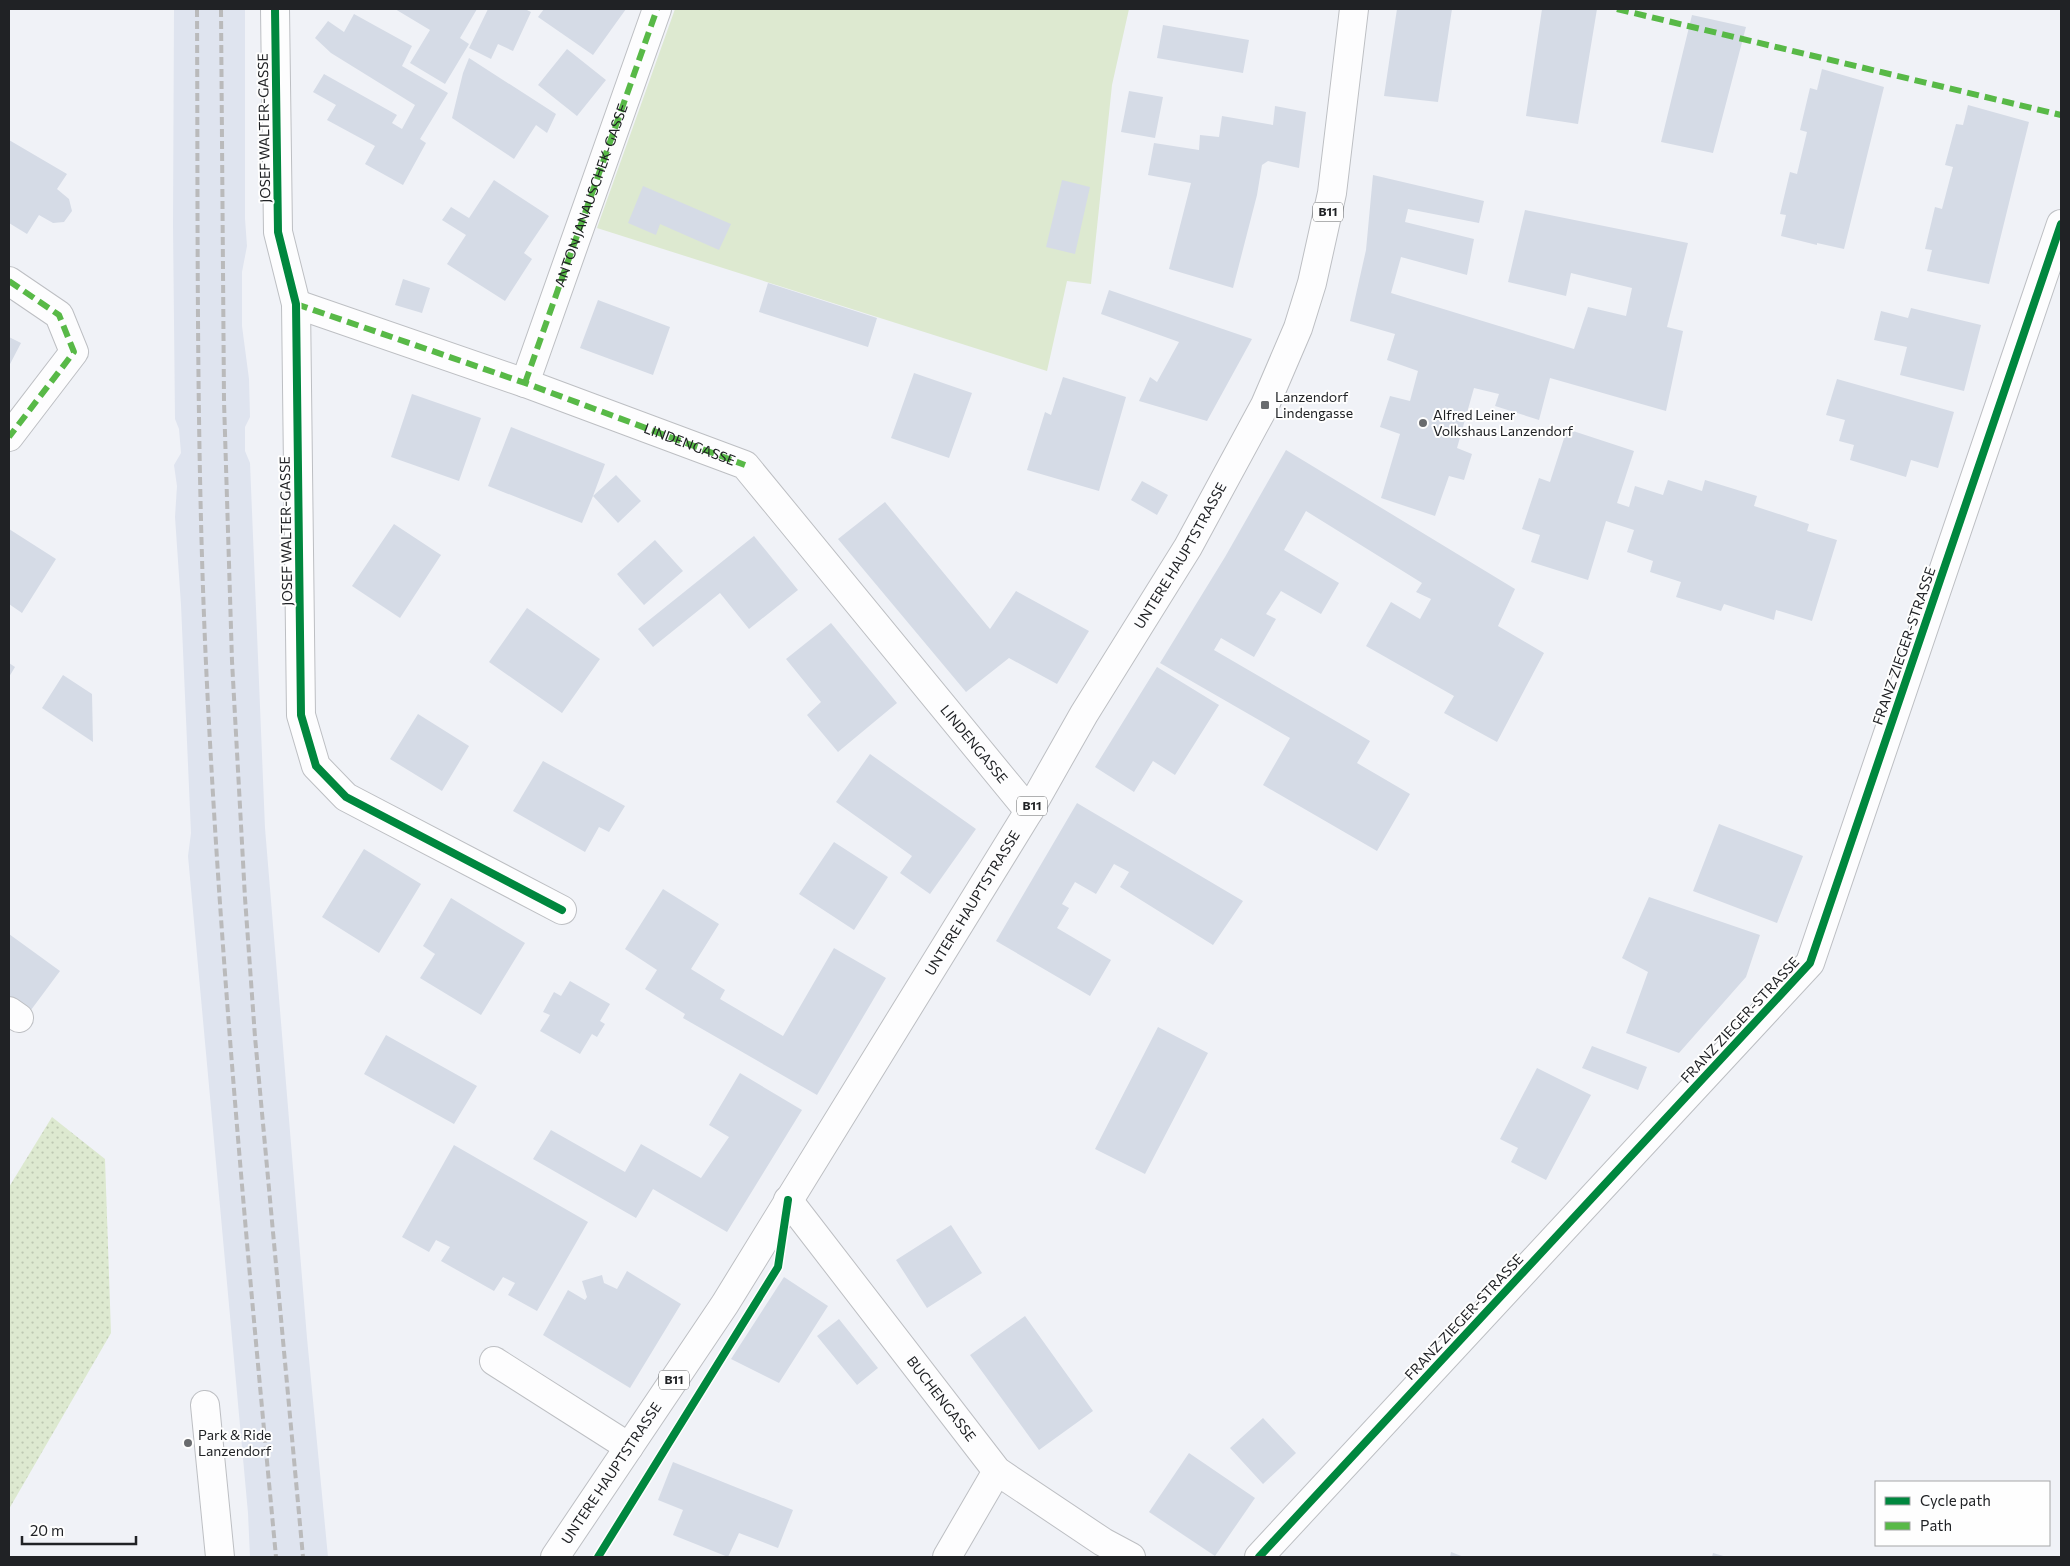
<svg xmlns="http://www.w3.org/2000/svg" width="2070" height="1566" font-family="Commissioner,sans-serif">
  <style>
    .built { fill: #dfe4ef }
    .park { fill: url(#park-dots) }
    .pitch { fill: #dde9d0 }
    .building { fill: #d5dbe6 }
    .lines { fill: none; stroke-linecap: round; stroke-linejoin: round }
    .minor-casing { stroke: #bdbfc3; stroke-width: 30 }
    .major-casing { stroke: #bdbfc3; stroke-width: 30 }
    .minor { stroke: #fdfdfe; stroke-width: 28 }
    .major { stroke: #fdfdfe; stroke-width: 28 }
    .rail { stroke: #bababb; stroke-width: 4; stroke-dasharray: 8 4; stroke-linecap: butt }
    .quiet { stroke: #58b947; stroke-width: 6; stroke-dasharray: 12 6; stroke-linecap: butt }
    .cycleway-casing { stroke: #fefefe; stroke-width: 11 }
    .cycleway { stroke: #00873e; stroke-width: 8 }
    .poi-dot { fill: #696b6e; stroke: #fefefe; stroke-width: 2 }
    .labels { text-anchor: middle; stroke-width: 4; stroke-linejoin: round; paint-order: stroke }
    .shield { fill: #fefefe; stroke: #636466; stroke-width: 1 }
    .shield-label { font-size: 12px; font-weight: bold; fill: #202225 }
    .street-label { font-size: 14px; fill: #202225; stroke: #fefefe }
    .poi-label { font-size: 14px; fill: #202225; stroke: #fefefe; text-anchor: start }
  </style>
  <defs>
    <pattern id="park-dots" width="8" height="8" patternUnits="userSpaceOnUse" patternTransform="scale(1.25)"><rect width="8" height="8" fill="#dde9d0"/><path d="M2 2h.1M6 6h.1" fill="none" stroke="#bdc8b2" stroke-width="1.8" stroke-linecap="round"/></pattern>
  </defs>
  <rect width="100%" height="100%" fill="#f0f2f7"/>
  <!-- built -->
  <path class="built" d="M174,9H245V219L247,246L242,272V326L249,379L250,417L245,427V451L250,463L265,828L307,1338L328,1557H250L248,1513L188,856L191,833L181,605L175,517L177,486L174,465L181,453L179,429L175,419L173,225Z"/>
  <!-- park -->
  <path class="park" d="M52,1117L105,1159L111,1333L9,1509V1187Z"/>
  <!-- pitch -->
  <path class="pitch" d="M675,9H1129L1112,85L1091,284L1067,281L1047,371L597,228Z"/>
  <!-- building -->
  <path class="building" d="M395,9H477L460,38L469,44L445,84L410,63L430,30Z
    M488,9H525L531,12L513,51L498,44L491,59L469,48Z
    M544,9H626L593,55L538,17Z
    M1397,9H1452L1438,102L1384,96Z
    M1542,9H1597L1578,124L1526,116Z
    M354,14L412,46L402,66L448,93L420,139L426,143L403,185L365,164L375,146L327,120L336,105L313,92L324,74L397,115L392,123L402,129L415,105L331,53L315,38L328,21L344,32Z
    M1692,15L1746,27L1713,153L1661,142Z
    M1163,25L1249,40L1243,73L1157,58Z
    M567,49L606,80L577,116L538,85Z
    M469,58L556,114L547,133L536,125L514,159L452,118L463,73Z
    M1822,69L1884,87L1844,249L1817,243V245L1781,236L1786,215L1780,214L1790,172L1797,174L1807,132L1800,130L1810,88L1817,90Z
    M1129,91L1163,97L1155,138L1121,132Z
    M1968,105L2029,122L1989,284L1927,271L1932,250L1925,249L1935,207L1942,209L1953,167L1945,165L1956,124L1963,125Z
    M1275,106L1306,112L1299,168L1268,161L1262,165L1257,195L1233,288L1169,269L1191,183L1148,175L1154,143L1199,150L1200,135L1219,137L1222,116L1273,125Z
    M9,140L67,174L57,189L69,199L72,211L64,222L53,223L39,215L27,234L9,223Z
    M1373,175L1484,201L1479,223L1408,209L1405,222L1474,239L1467,275L1401,257L1391,293L1574,349L1588,307L1626,316L1632,288L1571,273L1566,296L1508,282L1525,210L1688,243L1667,327L1683,331L1666,411L1550,378L1539,420L1495,406L1499,394L1474,388L1457,448L1472,454L1464,480L1449,476L1435,516L1381,498L1400,434L1380,427L1390,396L1410,401L1418,371L1387,360L1395,334L1350,321L1366,250Z
    M494,180L549,216L524,253L532,259L505,301L447,264L466,235L442,220L451,207L469,218Z
    M1062,180L1090,187L1075,254L1046,247Z
    M643,186L731,224L719,250L660,224L656,235L628,223Z
    M403,279L430,288L422,313L395,305Z
    M768,283L877,318L868,347L759,312Z
    M1109,290L1252,339L1207,421L1139,401L1150,377L1157,382L1179,342L1101,314Z
    M598,300L670,327L653,375L580,348Z
    M1911,308L1981,325L1964,391L1900,375L1907,347L1874,340L1881,311L1908,318Z
    M9,337L21,343L9,366Z
    M914,373L972,393L949,458L891,438Z
    M1063,377L1126,397L1099,491L1027,470L1045,412L1051,415Z
    M1837,379L1954,412L1938,468L1911,460L1906,477L1850,460L1854,445L1839,441L1845,420L1826,415Z
    M412,394L481,418L459,481L391,457Z
    M511,427L605,464L593,496L616,475L641,501L618,523L593,496L582,523L488,486Z
    M1567,429L1634,451L1617,503L1629,507L1635,486L1663,495L1668,480L1702,491L1705,480L1757,496L1754,506L1809,524L1807,531L1837,540L1812,621L1776,610L1774,620L1724,604L1721,611L1676,597L1681,582L1650,572L1653,561L1627,552L1634,530L1606,521L1588,580L1531,562L1540,535L1522,529L1539,478L1550,482Z
    M1286,450L1515,589L1498,626L1544,653L1497,742L1444,713L1454,696L1366,646L1391,602L1420,619L1431,599L1416,592L1422,583L1306,511L1284,550L1339,583L1321,614L1281,591L1266,614L1276,619L1254,657L1221,638L1214,650L1370,741L1357,763L1410,794L1377,851L1263,785L1290,738L1160,663L1225,557Z
    M1142,481L1168,495L1157,515L1131,500Z
    M885,502L990,629L1016,591L1089,631L1057,684L1009,658L966,692L838,539Z
    M394,524L441,555L400,618L352,586Z
    M9,529L56,559L22,613L9,604Z
    M754,536L798,590L749,629L720,593L653,647L638,629Z
    M655,540L683,571L644,605L617,574Z
    M527,608L600,659L562,713L489,662Z
    M831,623L897,703L838,752L807,715L821,702L786,659Z
    M9,663L15,667L9,677Z
    M1157,667L1219,705L1175,775L1153,761L1134,792L1095,767Z
    M63,675L92,694L93,742L42,708Z
    M418,714L469,746L442,791L390,759Z
    M870,754L976,829L930,894L900,873L912,856L836,802Z
    M543,761L625,806L609,832L599,827L585,852L513,811Z
    M1077,803L1243,901L1213,945L1120,887L1129,872L1114,864L1096,894L1075,882L1062,904L1069,908L1057,928L1111,960L1090,996L996,941Z
    M1719,824L1803,856L1777,923L1693,891Z
    M834,842L888,877L854,930L799,894Z
    M364,849L421,884L379,953L322,917Z
    M663,889L719,924L691,969L725,990L720,999L783,1036L834,948L886,978L817,1095L683,1018L685,1014L645,989L657,970L625,949Z
    M1649,897L1760,935L1746,977L1679,1053L1626,1033L1648,972L1622,958Z
    M451,898L525,943L481,1015L420,978L435,954L423,946Z
    M9,934L60,971L28,1014L9,1000Z
    M570,981L610,1004L600,1021L605,1024L597,1037L592,1034L580,1054L540,1031L550,1015L543,1012L554,992L561,996Z
    M1158,1027L1208,1053L1145,1174L1095,1149Z
    M386,1035L477,1086L454,1124L364,1074Z
    M1592,1046L1647,1067L1638,1090L1582,1068Z
    M1537,1068L1591,1095L1546,1180L1511,1162L1518,1148L1500,1139Z
    M740,1073L802,1110L727,1232L653,1189L636,1218L533,1159L551,1130L625,1172L641,1144L701,1178L729,1137L709,1125Z
    M454,1145L588,1222L537,1311L508,1295L515,1283L503,1277L494,1291L441,1261L450,1247L436,1240L429,1252L402,1237Z
    M951,1225L982,1273L927,1308L896,1260Z
    M627,1271L681,1304L630,1388L543,1335L568,1290L585,1300L587,1297L582,1281L602,1275L604,1283L617,1289Z
    M784,1277L828,1306L779,1383L731,1359Z
    M1025,1316L1093,1411L1039,1450L970,1355Z
    M839,1319L878,1368L857,1385L817,1336Z
    M1263,1418L1296,1453L1263,1484L1230,1448Z
    M1189,1453L1255,1498L1215,1556L1149,1512Z
    M673,1462L793,1510L778,1548L739,1533L728,1557L673,1535L683,1510L658,1500Z
    M1451,1552L1464,1557H1450Z
    M1713,1553L1727,1557H1712Z"/>
  <g class="lines">
    <!-- minor casing -->
    <g class="minor-casing">
      <g id="minor">
        <path d="M275,9L278,232L296,304L301,715L316,766L346,797L562,910"/>
        <path d="M9,281L59,315L74,352L9,437"/>
        <path id="s1" d="M296,304L525,383L745,465L1029,811"/>
        <path id="s2" d="M525,383L657,9"/>
        <path d="M9,1011L19,1018"/>
        <path id="s3" d="M788,1200L997,1471L1103,1542L1131,1557"/>
        <path d="M494,1361L629,1447"/>
        <path d="M205,1405L220,1557"/>
        <path d="M947,1557L997,1471"/>
        <path d="M1259,1557L1810,963L2061,224"/>
      </g>
    </g>
    <!-- major casing -->
    <g class="major-casing">
      <g id="major">
        <path id="s4" d="M555,1557L725,1304L1029,811L1084,714L1188,547L1265,405L1298,328L1312,283L1332,193L1354,9"/>
      </g>
    </g>
    <!-- minor -->
    <use href="#minor" class="minor"/>
    <!-- major -->
    <use href="#major" class="major"/>
    <!-- rail -->
    <path class="rail" d="M197,9C198,227 196,446 206,664C220,962 248,1260 276,1557
      M221,9L224,401L232,661L245,898L255,1037L303,1557"/>
    <!-- quiet -->
    <g class="quiet">
      <path d="M1617,9L2061,115"/>
      <path d="M9,281L59,315L74,352L9,437"/>
      <path id="s5" d="M296,304L525,383L745,465"/>
      <path d="M525,383L657,9"/>
    </g>
    <!-- cycleway casing -->
    <g class="cycleway-casing">
      <path id="cycleway" d="M275,9L278,232L296,304L301,715L316,766L346,797L562,910
        M598,1557L778,1267L788,1200
        M1259,1557L1810,963L2061,224"/>
    </g>
    <!-- cycleway -->
    <use href="#cycleway" class="cycleway"/>
  </g>
  <!-- markers -->
  <g class="poi-dot">
    <rect x="1260" y="400" width="10" height="10" rx="2.5"/>
    <circle cx="1423" cy="423" r="5"/>
    <circle cx="188" cy="1443" r="5"/>
  </g>
  <g class="labels">
    <!-- shield labels -->
    <g class="shield">
      <rect x="1313" y="202.5" width="30" height="19" rx="4"/>
      <rect x="1017" y="796.5" width="30" height="19" rx="4"/>
      <rect x="659" y="1370.5" width="30" height="19" rx="4"/>
    </g>
    <g class="shield-label">
      <text x="1328" y="216">B11</text>
      <text x="1032" y="810">B11</text>
      <text x="674" y="1384">B11</text>
    </g>
    <!-- street labels -->
    <g class="street-label">
      <text transform="translate(264 128) rotate(-91)" y="5">JOSEF WALTER-GASSE</text>
      <text dy="5" stroke="none"><textPath href="#s2" startOffset="199">ANTON JANAUSCHEK-GASSE</textPath></text>
      <text dy="5" stroke="none"><textPath href="#s5" startOffset="418">LINDENGASSE</textPath></text>
      <text transform="translate(286 531) rotate(-91)" y="5">JOSEF WALTER-GASSE</text>
      <text dy="5" stroke="none"><textPath href="#s4" startOffset="1181">UNTERE HAUPTSTRASSE</textPath></text>
      <text transform="translate(1904 646) rotate(-71)" y="5">FRANZ ZIEGER-STRASSE</text>
      <text dy="5" stroke="none"><textPath href="#s1" startOffset="838">LINDENGASSE</textPath></text>
      <text dy="5" stroke="none"><textPath href="#s4" startOffset="776">UNTERE HAUPTSTRASSE</textPath></text>
      <text transform="translate(1740 1020) rotate(-47)" y="5">FRANZ ZIEGER-STRASSE</text>
      <text transform="translate(1464 1317) rotate(-47)" y="5">FRANZ ZIEGER-STRASSE</text>
      <text dy="5" stroke="none"><textPath href="#s3" startOffset="251">BUCHENGASSE</textPath></text>
      <text dy="5" stroke="none"><textPath href="#s4" startOffset="101">UNTERE HAUPTSTRASSE</textPath></text>
    </g>
    <!-- poi labels -->
    <g class="poi-label">
      <text x="1275" y="402">Lanzendorf<tspan x="1275" dy="16">Lindengasse</tspan></text>
      <text x="1433" y="420">Alfred Leiner<tspan x="1433" dy="16">Volkshaus Lanzendorf</tspan></text>
      <text x="198" y="1440">Park &amp; Ride<tspan x="198" dy="16">Lanzendorf</tspan></text>
    </g>
  </g>
  <!-- border -->
  <rect width="2070" height="1566" fill="none" stroke="#202225" stroke-width="20"/>
  <!-- legend -->
  <rect x="1875" y="1481" width="175" height="65" fill="#fefefe" stroke="#a5a6a7"/>
  <rect x="1885" y="1497" width="25" height="8" fill="#00873e" stroke="#a5a6a7"/>
  <text x="1920" y="1506" font-size="15" fill="#202225">Cycle path</text>
  <rect x="1885" y="1522" width="25" height="8" fill="#58b947" stroke="#a5a6a7"/>
  <text x="1920" y="1531" font-size="15" fill="#202225">Path</text>
  <!-- scale -->
  <path d="M22 1536v8h114v-8" fill="none" stroke="#202225" stroke-width="2.5"/>
  <text x="30" y="1536" font-size="15" fill="#202225" stroke="#fefefe" stroke-width="4" paint-order="stroke">20 m</text>
</svg>
